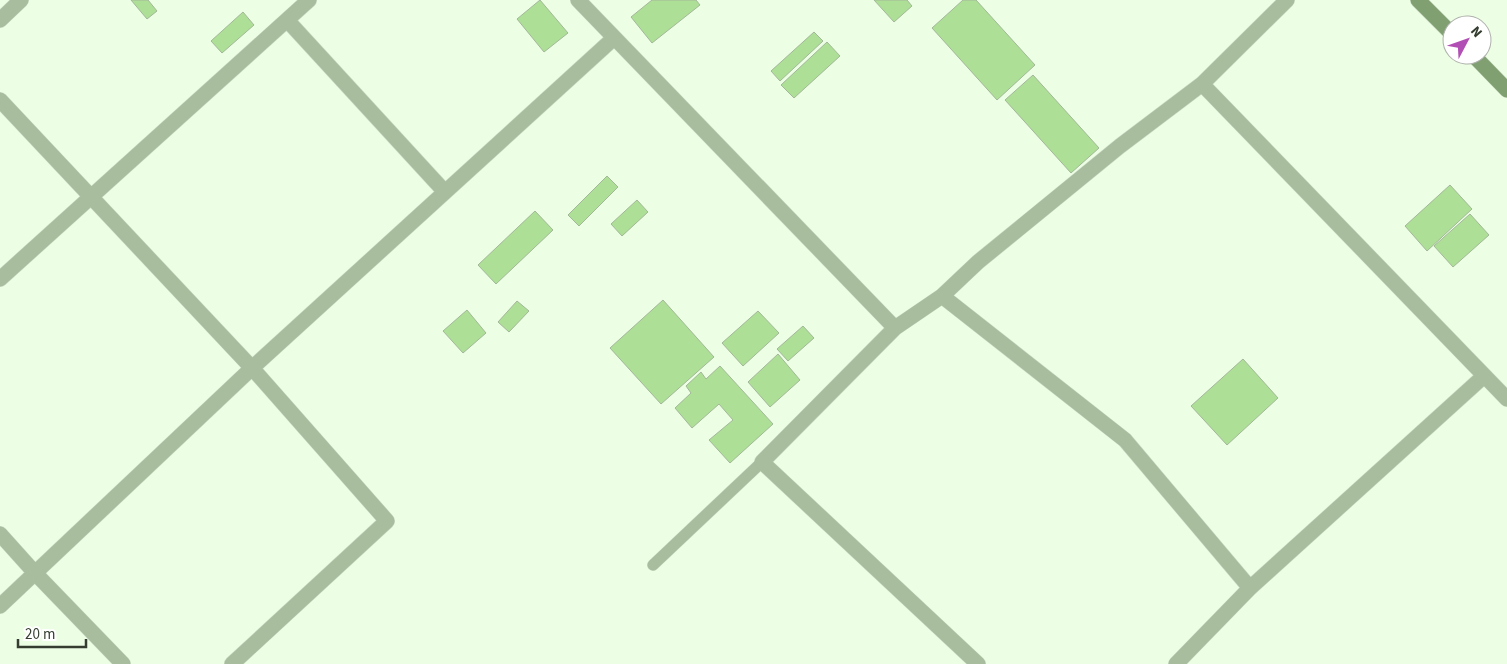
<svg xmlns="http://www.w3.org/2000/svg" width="1507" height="664" font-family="'Source Sans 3',sans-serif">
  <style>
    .building { fill: #addf97; stroke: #a3b899 }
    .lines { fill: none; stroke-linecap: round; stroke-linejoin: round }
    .lane-casing { stroke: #cbdbc4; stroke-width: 12 }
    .street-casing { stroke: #cbdbc4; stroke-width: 16 }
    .secondary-casing { stroke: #cbdbc4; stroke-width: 16 }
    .lane { stroke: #a7bd9e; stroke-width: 11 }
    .street { stroke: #a7bd9e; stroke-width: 15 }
    .secondary { stroke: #80a072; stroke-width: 15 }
  </style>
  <rect width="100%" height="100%" fill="#ecfee4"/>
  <!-- building -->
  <path class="building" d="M131,0H148L157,11L147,19Z
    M540,0L568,33L544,52L517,19Z
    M652,0H696L700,5L652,43L631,17Z
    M874,0H907L912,6L894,22Z
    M963,0H976L1035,65L997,100L932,28Z
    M243,12L254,25L222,53L211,41Z
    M814,32L823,41L780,81L771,71Z
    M827,42L840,56L794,98L781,85Z
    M1033,75L1099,148L1071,173L1005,100Z
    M607,176L618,187L579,226L568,215Z
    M1450,185L1472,209L1427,251L1405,226Z
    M637,200L648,212L622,236L611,224Z
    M535,211L553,230L496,284L478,265Z
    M1470,214L1489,235L1453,267L1434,246Z
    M663,300L714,357L661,404L610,348Z
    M517,301L529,311L509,332L498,322Z
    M467,310L486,333L463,353L443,331Z
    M758,311L779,333L743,366L722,343Z
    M803,326L814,338L788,361L777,349Z
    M778,354L800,380L770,407L748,382Z
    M1243,359L1278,398L1227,445L1191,406Z
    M720,366L773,424L730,463L709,440L733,420L719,404L692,428L675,408L691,393L686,386L701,372L706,379Z"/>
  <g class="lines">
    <!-- lane casing -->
    <g class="lane-casing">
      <path id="lane" d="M653,565L762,462"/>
    </g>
    <!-- street casing -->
    <g class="street-casing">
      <path id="street" d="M578,0L895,328
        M0,20L21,0
        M287,20L445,192
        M1202,84L1507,399
        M0,100L252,368L387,521L232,664
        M0,279L309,0
        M942,296L1125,440L1250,588
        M0,534L35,573L123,664
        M0,606L252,368L614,38
        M978,664L762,462L895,328L942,296L978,262L1120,146L1202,84L1287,0
        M1176,664L1250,588L1484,376"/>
    </g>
    <!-- secondary casing -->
    <g class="secondary-casing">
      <path id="secondary" d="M1418,0L1452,34
        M1473,55L1507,90"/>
    </g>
    <!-- lane -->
    <use href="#lane" class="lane"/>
    <!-- street -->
    <use href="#street" class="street"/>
    <!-- secondary -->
    <use href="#secondary" class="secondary"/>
  </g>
  <!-- north arrow -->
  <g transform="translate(1467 40) rotate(49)"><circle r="24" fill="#ffffff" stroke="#aeb1ac"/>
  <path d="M0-4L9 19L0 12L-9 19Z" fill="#b24fb5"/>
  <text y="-8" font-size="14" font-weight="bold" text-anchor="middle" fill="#343d30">N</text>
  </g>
  <!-- scale -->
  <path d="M18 639v8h68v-8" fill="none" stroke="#343d30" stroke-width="2.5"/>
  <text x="25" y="639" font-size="15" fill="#343d30" stroke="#ffffff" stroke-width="4" paint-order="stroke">20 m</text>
</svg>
